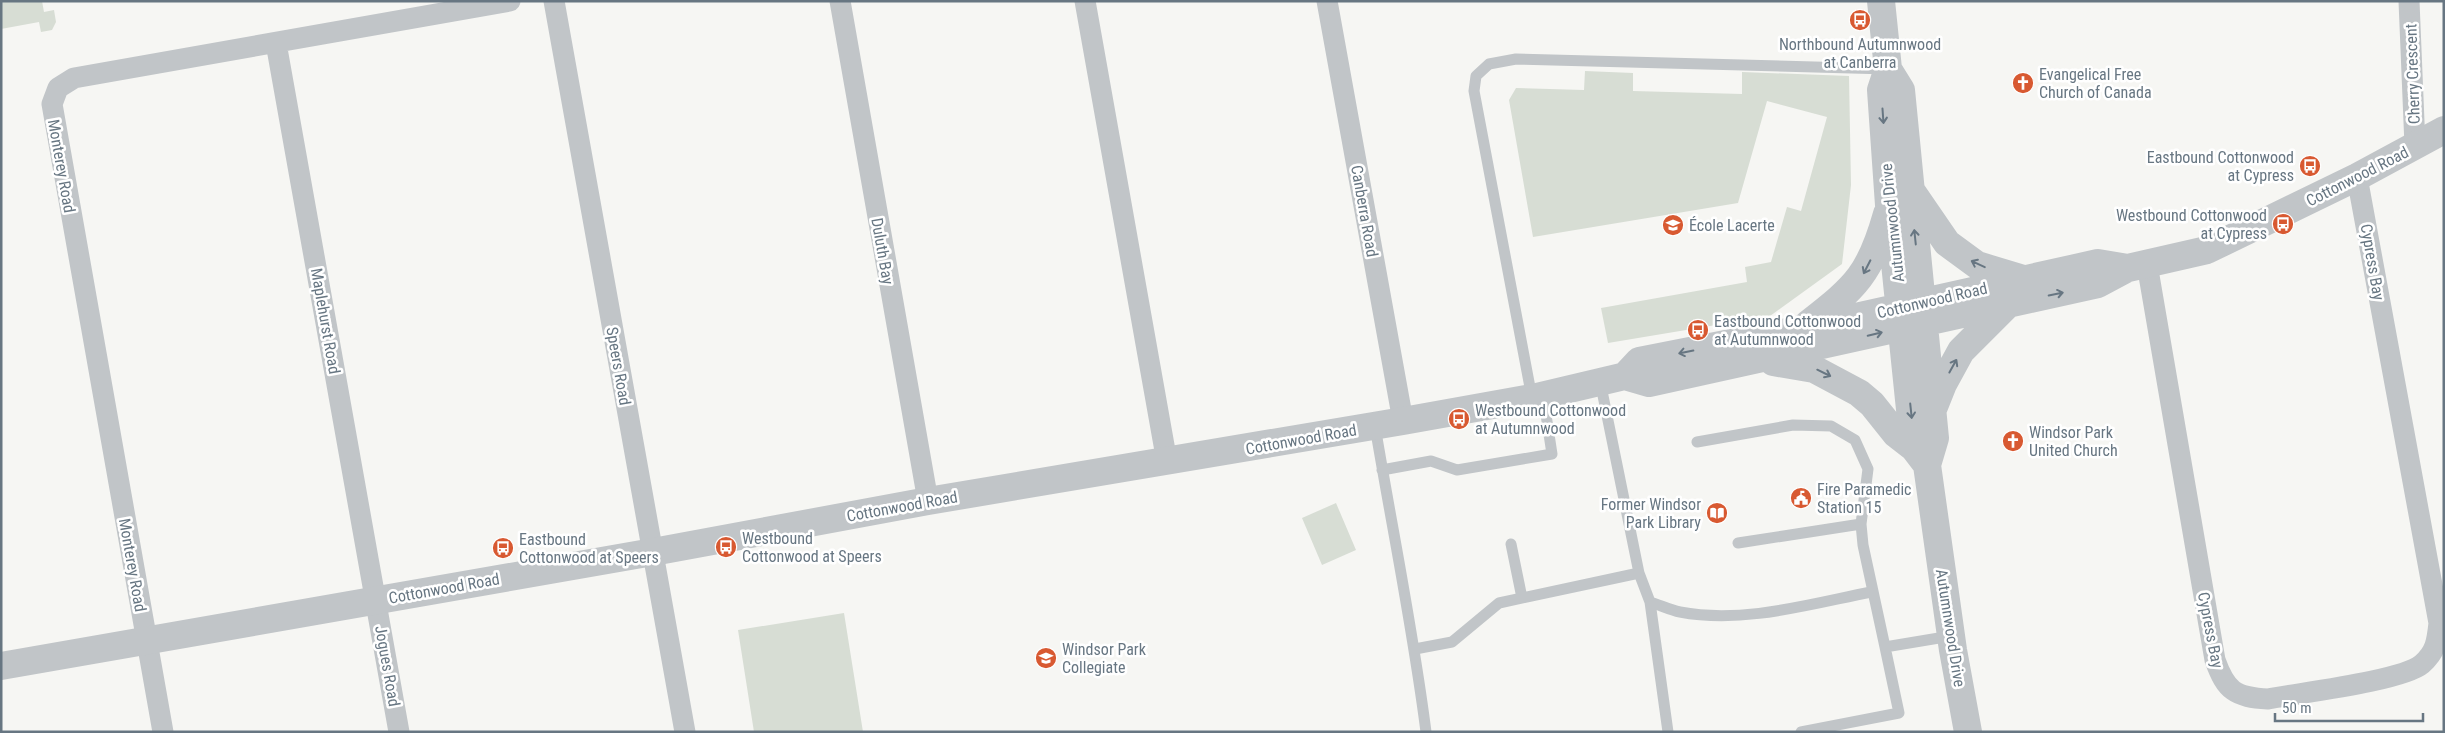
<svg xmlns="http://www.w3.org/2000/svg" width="2445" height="733" font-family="'Roboto Condensed',sans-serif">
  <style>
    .green { fill: #d7ddd4 }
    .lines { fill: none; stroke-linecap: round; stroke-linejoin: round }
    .service { stroke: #c1c5c8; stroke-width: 11 }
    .minor { stroke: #c1c5c8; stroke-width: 21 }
    .tertiary { stroke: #c1c5c8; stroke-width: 28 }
    .oneway { stroke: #677682 }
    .labels { text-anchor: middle; stroke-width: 5; stroke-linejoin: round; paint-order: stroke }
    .poi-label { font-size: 16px; fill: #677682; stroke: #fff; text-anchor: start }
    .street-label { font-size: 16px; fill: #677682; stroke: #fff }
  </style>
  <rect width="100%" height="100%" fill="#f6f6f3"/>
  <!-- green -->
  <path class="green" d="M1,1H42L44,12L54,10L56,22L52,30L41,32L39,22L1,29Z
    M1585,71L1633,73V91L1742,94V72L1849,76L1851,185L1842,264L1770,316L1608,343L1601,308L1747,282L1745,267L1771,262L1787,207L1801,211L1827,117L1767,101L1738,203L1533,237L1509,100L1516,88L1584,90Z
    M1336,503L1356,550L1322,565L1302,518Z
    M844,613L863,732H754L738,630Z"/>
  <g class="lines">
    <!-- service -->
    <path class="service" d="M1600,381L1639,573L1650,602L1668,732
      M1532,398L1474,91L1476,76L1489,64L1516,59L1888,69
      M1375,426C1392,528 1413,629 1426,732
      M1697,442L1793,425L1831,426L1855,440L1868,469L1861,524L1863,545L1885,647L1951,636
      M1382,470L1431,461L1457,470L1552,454L1543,395
      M1738,543L1861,524
      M1511,544L1522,598
      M1650,602C1660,605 1670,610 1680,612C1743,624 1810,604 1871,592
      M1415,649L1452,642L1499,603L1639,573
      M1801,732L1899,713L1885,647"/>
    <!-- minor -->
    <path class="minor" d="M554,1L685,732
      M840,1L928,501
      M1085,1L1167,462
      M1327,1L1403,421
      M2409,1L2415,146
      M276,43L399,732
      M2147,264L2215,660C2226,691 2235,697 2268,699C2298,693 2402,681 2422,664C2436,652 2437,641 2439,623L2357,177
      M163,732L52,104L58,88L74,78L510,1"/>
    <!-- tertiary -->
    <path class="tertiary" d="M1881,1L1888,69L1881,90L1889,205L1914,448L1927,465
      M1888,69L1901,90L1935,438L1927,465L1953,650L1968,732
      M1912,192L1947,243L1977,265L2023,279
      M1808,324C1857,286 1870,274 1887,214
      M1773,362L1814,369L1859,393L1872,404L1896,434L1914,448
      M1625,376L1639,361L1802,329L2098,263L2128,268
      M1933,409L1943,384L1961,351L2008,304
      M1,666L653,552L928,501L1403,421L1532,398L1625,376L1649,383L2098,284L2128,268L2207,250L2357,177L2444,130"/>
  </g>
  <!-- one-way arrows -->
  <defs><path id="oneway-shaft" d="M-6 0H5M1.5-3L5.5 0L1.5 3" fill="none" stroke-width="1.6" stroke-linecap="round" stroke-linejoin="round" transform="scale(1.25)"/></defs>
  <g class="oneway">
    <use href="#oneway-shaft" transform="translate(1883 116) rotate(86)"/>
    <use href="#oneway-shaft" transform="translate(1915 237) rotate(-96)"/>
    <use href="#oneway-shaft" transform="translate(1978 264) rotate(-155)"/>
    <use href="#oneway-shaft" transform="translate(1867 267) rotate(117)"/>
    <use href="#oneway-shaft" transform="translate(2056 294) rotate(-12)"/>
    <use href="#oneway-shaft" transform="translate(1875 334) rotate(-13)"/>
    <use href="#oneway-shaft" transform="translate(1686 352) rotate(169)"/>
    <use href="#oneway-shaft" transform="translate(1953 366) rotate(-61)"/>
    <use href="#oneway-shaft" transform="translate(1824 373) rotate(26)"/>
    <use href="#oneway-shaft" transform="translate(1911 411) rotate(84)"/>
  </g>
  <!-- icons -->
  <defs>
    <g id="bus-disc" transform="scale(1.125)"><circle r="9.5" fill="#d85931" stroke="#fff"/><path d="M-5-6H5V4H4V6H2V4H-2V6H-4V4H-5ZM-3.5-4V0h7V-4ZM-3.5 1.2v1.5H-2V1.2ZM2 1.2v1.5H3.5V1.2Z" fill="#fff"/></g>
    <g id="church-disc" transform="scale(1.125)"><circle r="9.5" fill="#d85931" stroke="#fff"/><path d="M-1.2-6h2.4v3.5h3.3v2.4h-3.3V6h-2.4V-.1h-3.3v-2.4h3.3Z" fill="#fff"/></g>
    <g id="school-disc" transform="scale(1.125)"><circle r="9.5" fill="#d85931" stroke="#fff"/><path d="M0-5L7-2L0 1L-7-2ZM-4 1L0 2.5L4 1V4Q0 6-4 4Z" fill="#fff"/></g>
    <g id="civic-disc" transform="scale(1.125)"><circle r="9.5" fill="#d85931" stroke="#fff"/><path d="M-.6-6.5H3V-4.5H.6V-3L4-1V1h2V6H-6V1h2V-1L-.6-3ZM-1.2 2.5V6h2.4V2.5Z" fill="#fff"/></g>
    <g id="library-disc" transform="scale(1.125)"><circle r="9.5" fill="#d85931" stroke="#fff"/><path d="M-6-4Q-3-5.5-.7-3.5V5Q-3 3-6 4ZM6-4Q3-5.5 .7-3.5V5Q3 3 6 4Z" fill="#fff"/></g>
  </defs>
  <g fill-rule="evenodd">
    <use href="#bus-disc" x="1860" y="20"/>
    <use href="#church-disc" x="2023" y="83"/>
    <use href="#bus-disc" x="2310" y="166"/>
    <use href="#bus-disc" x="2283" y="224"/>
    <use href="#school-disc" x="1673" y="225"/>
    <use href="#bus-disc" x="1698" y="330"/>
    <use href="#bus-disc" x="1459" y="419"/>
    <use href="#church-disc" x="2013" y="441"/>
    <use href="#civic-disc" x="1801" y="498"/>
    <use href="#library-disc" x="1717" y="513"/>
    <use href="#bus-disc" x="726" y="547"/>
    <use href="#bus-disc" x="503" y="548"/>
    <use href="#school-disc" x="1046" y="658"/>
  </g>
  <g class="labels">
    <!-- poi labels -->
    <g class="poi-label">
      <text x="1860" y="50" text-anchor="middle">Northbound Autumnwood<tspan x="1860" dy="18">at Canberra</tspan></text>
      <text x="2039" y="80">Evangelical Free<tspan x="2039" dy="18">Church of Canada</tspan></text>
      <text x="2294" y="163" text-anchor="end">Eastbound Cottonwood<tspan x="2294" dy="18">at Cypress</tspan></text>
      <text x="2267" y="221" text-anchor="end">Westbound Cottonwood<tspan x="2267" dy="18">at Cypress</tspan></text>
      <text x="1689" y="231">École Lacerte</text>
      <text x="1714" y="327">Eastbound Cottonwood<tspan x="1714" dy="18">at Autumnwood</tspan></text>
      <text x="1475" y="416">Westbound Cottonwood<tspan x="1475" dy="18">at Autumnwood</tspan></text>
      <text x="2029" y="438">Windsor Park<tspan x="2029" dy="18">United Church</tspan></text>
      <text x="1817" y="495">Fire Paramedic<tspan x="1817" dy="18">Station 15</tspan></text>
      <text x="1701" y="510" text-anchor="end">Former Windsor<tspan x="1701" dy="18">Park Library</tspan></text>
      <text x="742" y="544">Westbound<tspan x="742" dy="18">Cottonwood at Speers</tspan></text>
      <text x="519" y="545">Eastbound<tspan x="519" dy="18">Cottonwood at Speers</tspan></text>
      <text x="1062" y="655">Windsor Park<tspan x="1062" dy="18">Collegiate</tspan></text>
    </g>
    <!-- street labels -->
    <g class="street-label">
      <text transform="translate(2412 74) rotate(-92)" y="6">Cherry Crescent</text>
      <text transform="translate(62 166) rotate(80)" y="6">Monterey Road</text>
      <text transform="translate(2357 176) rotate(-27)" y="6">Cottonwood Road</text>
      <text transform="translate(1365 211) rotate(80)" y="6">Canberra Road</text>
      <text transform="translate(1892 223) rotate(-96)" y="6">Autumnwood Drive</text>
      <text transform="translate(883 251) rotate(80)" y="6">Duluth Bay</text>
      <text transform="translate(2373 262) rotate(80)" y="6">Cypress Bay</text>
      <text transform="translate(1932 300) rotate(-13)" y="6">Cottonwood Road</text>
      <text transform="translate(326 321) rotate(80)" y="6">Maplehurst Road</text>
      <text transform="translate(619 366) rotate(80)" y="6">Speers Road</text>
      <text transform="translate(1301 439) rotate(-10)" y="6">Cottonwood Road</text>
      <text transform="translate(902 506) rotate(-10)" y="6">Cottonwood Road</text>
      <text transform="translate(133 565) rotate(80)" y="6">Monterey Road</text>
      <text transform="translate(444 588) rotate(-10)" y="6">Cottonwood Road</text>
      <text transform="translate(1951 628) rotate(81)" y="6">Autumnwood Drive</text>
      <text transform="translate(2211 630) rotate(79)" y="6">Cypress Bay</text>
      <text transform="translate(388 666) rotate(80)" y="6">Jogues Road</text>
    </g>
  </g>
  <!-- border -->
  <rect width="2445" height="733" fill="none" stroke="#677682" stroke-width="5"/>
  <!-- scale -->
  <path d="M2275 713v8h148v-8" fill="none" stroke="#677682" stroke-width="2.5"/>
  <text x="2282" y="713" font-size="15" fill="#677682" stroke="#ffffff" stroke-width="4" paint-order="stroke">50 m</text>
</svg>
